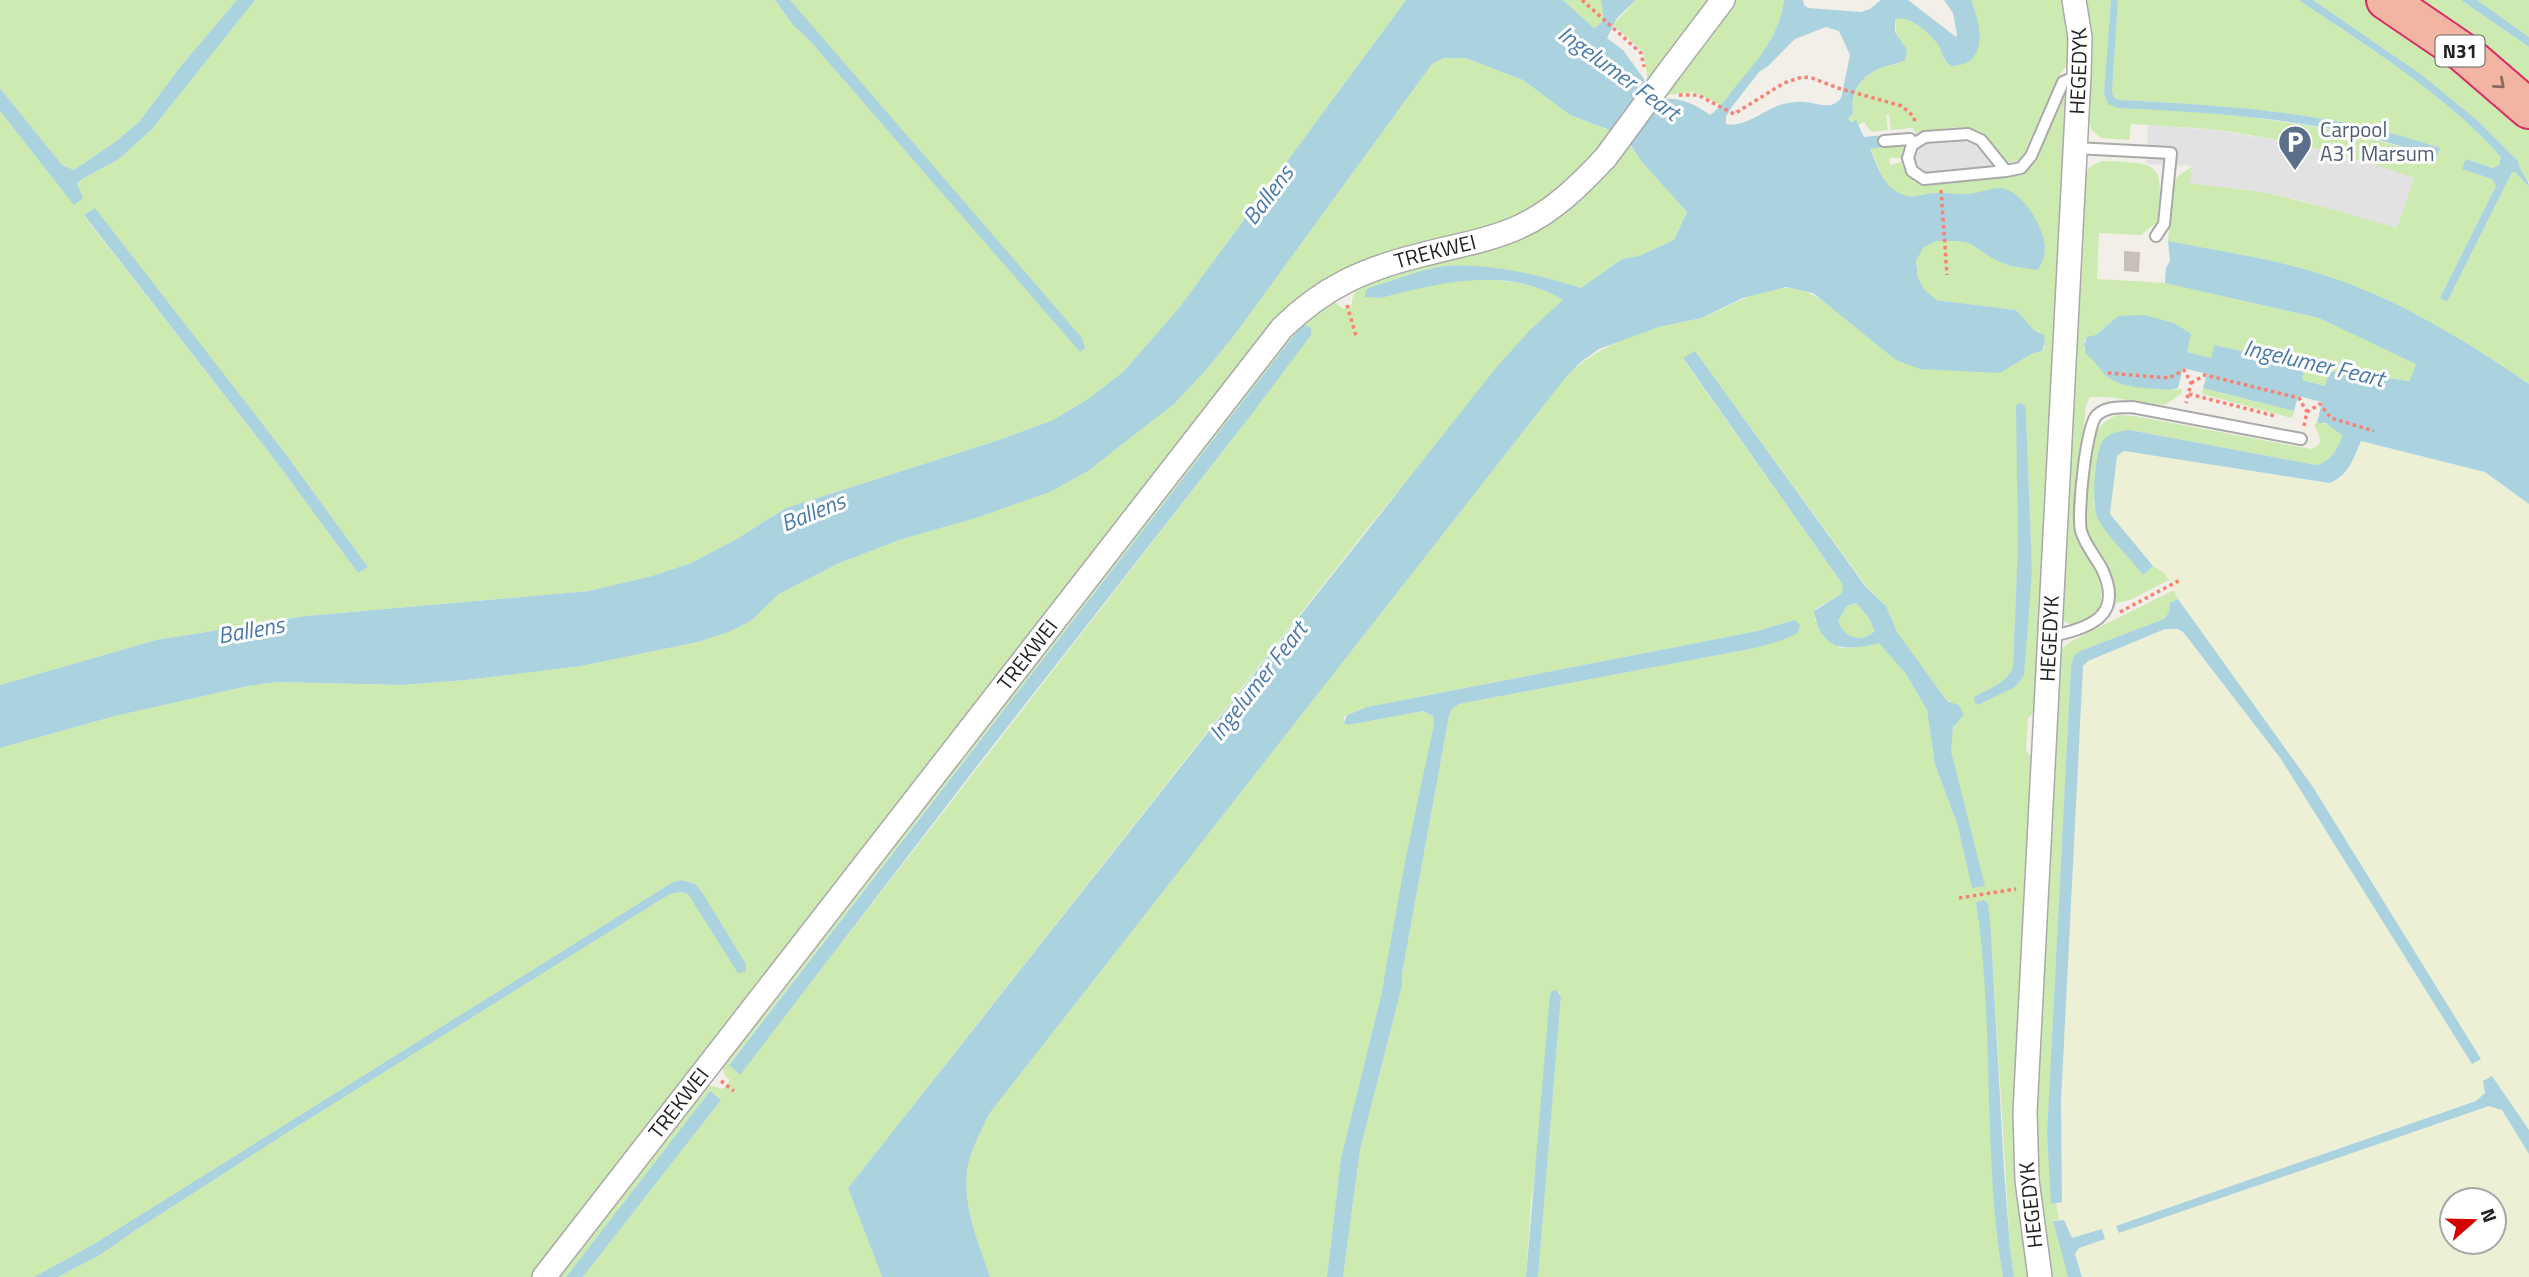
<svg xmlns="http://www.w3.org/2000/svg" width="2529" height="1277" font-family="'Titillium Web',sans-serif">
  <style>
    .farmland { fill: #eef0d5; fill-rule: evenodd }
    .grass { fill: #cdebb0; fill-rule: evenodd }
    .parking { fill: #e2e2e2 }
    .water { fill: #aad3df; fill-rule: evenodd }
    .building { fill: #c7bfb8 }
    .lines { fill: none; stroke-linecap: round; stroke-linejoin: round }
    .service-casing { stroke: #a9a9a9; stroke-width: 14 }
    .minor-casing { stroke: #a9a9a9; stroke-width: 26 }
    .trunk-casing { stroke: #dc2a67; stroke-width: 42 }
    .path { stroke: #fa8072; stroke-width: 3.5; stroke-dasharray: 3.5 3.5; stroke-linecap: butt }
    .service { stroke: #fff; stroke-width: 10 }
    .minor { stroke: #fff; stroke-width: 23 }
    .trunk { stroke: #f2b4a3; stroke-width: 38 }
    .minor-bridge-casing { stroke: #a9a9a9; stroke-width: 26; stroke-linecap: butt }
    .minor-bridge { stroke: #fff; stroke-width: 23 }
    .oneway { stroke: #8a6b62 }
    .labels { text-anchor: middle; stroke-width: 6; stroke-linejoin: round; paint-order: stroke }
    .shield { fill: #fff; stroke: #646464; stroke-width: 2 }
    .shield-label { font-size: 19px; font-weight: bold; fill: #222 }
    .street-label { font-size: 21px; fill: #222; stroke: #fff }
    .service-label { font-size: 21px; fill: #4e5e75; stroke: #fff; text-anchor: start }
    .water-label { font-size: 23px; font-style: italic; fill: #4a7aab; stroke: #fff }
  </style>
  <rect width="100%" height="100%" fill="#f2efe9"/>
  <!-- farmland -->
  <path class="farmland" d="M2361,441L2486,472L2529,504V1130L2493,1077H2490L2483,1096L2476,1101L2116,1226L2119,1233L2490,1106L2502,1110L2529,1154V1277H2082L2075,1254L2079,1248L2105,1238L2101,1229L2072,1239L2064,1220H2059L2056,1203L2062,1202L2061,1102L2081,674L2083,665L2088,661L2165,629H2178L2184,633L2281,759L2472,1064L2481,1059L2313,787L2214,651L2178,599L2168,579L2153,566L2110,514L2117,456L2124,451L2330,483L2343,477L2351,465ZM2452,1200H2494V1242H2452Z"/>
  <!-- grass -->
  <path class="grass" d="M0,0H237L180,67L139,122L115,142L74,170L62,165L0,88Z
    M255,0H775L793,25L810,41L1080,351L789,0H1406L1179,308L1123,372L1088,399L1053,420L999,440L786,508L735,540L691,563L652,576L589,591L306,616L156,640L0,685V111L74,204L77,185L82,179L119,159L152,129ZM95,209L285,453L368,567L358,573L278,464L84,216Z
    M1563,0H1601L1604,16L1600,25L1594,28Z
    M1636,0H1715L1648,81L1643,51L1613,25Z
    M1732,0H1784C1779,43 1747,73 1721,105L1694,92L1666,95L1663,92Z
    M1971,0H2062L2069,24V63L2058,77L2021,160L2008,163C1999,155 1994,145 1986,136C1971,120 1935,131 1915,133L1913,128L1891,130L1889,115H1886L1888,130L1871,132L1864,122L1858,125L1847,117L1853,114C1850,83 1871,67 1899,64L1895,19C1910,15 1931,33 1939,46C1942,51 1943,57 1946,63L1976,13Z
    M2084,0H2111L2104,93L2108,104C2219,113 2331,121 2436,158L2439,148C2336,113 2228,105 2120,100L2114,98L2112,92L2118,0H2299L2418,81L2471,126L2501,157L2499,165L2493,168L2466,159L2463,169L2492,179L2496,186L2440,298L2447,302L2512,172H2515L2529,187V384C2465,340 2395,297 2321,274C2271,258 2219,251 2168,241L2174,183L2178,176L2193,166L2190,183L2263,192L2341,211L2413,178C2349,155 2284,139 2216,130C2188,127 2159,126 2131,124L2129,140L2101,138L2092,130L2087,116L2090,33Z
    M2313,0H2374L2529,115V182L2519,169L2518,161L2477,120L2422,75Z
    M2402,0H2461L2529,47V99Z
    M2477,0H2529V37Z
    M1444,58H1466L1523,80L1570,115L1615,132L1600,152L1538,210L1331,279L538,1277H58L100,1255L133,1232L293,1129L670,894L681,892L688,894L746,964L696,884L681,880L673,882L94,1244L34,1277H0V748L115,716L248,686L277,682L402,685L466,680L581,666L698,642L729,632L751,621L779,594L837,564L902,539L976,518L1050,492L1088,471L1174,404L1206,370L1236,333L1432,64Z
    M2066,85H2068L2052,355L2037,710L2028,718L2026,750L2034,760L2031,1277H2014L2010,1248L1991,934L1976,902C1998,1026 1982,1153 2003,1277H1538L1561,996L1559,991L1531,1202L1526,1277H1343L1360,1150L1402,986V974L1449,716L1453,708L1459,704L1755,648L1795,620L1757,631L1676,647L1367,707L1346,715L1343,719L1348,725L1423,711L1433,716L1434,724L1381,996L1341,1158L1327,1277H990C978,1240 961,1205 968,1165C972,1147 982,1130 989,1114L1566,377C1593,350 1623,338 1660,327C1674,323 1688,322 1702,318C1727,309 1760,286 1788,288C1806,289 1818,297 1831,307L2031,354L2042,351L2045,347L2040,332L2034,330L2016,310L1936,300L1924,290L1918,278L1916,260L1922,248L1936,241H1956L1969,243L1995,260L2000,188L1966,195L1935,193L1918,197L1906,196L1894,191L1884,181L1870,148L1905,146L1901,158H1889L1890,165L1902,162L1903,167C1931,170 2014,187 2032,165ZM1695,351L1867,587L1886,606L1897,632L1918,663L1944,697L1954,705L1957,720L1950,735L1951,751L1955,770L1965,858L1957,823L1935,765L1927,710L1906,674L1879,642L1853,648H1840L1815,620V609L1841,594L1843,589L1841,582L1683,359ZM2017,404L2026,414L2032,571L2015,687L1974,697C1988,689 2009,682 2013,666L2018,544Z
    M1627,141L1642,162L1687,212L1674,240L1639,256L1622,259L1581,288C1538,275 1492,264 1447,266C1426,267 1390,282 1369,288L1365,292C1429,285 1505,264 1564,300L1531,329L1367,529L848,1188L882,1277H583L721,1100L710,1091L566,1277H551L708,1085L723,1089L730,1080L725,1076L722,1065L1280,339L1334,301L1343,309L1352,304V299L1358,285L1536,231L1579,203ZM1301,326L1248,419L740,1074L729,1064Z
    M2102,161C2159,163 2165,161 2157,222L2141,235L2099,233L2097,279L2166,283L2319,318L2417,363L2411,381L2330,371L2326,386L2302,380L2305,365L2214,345L2211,358L2186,352L2118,316L2096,335L2084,340V349L2094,359L2106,375L2170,390L2182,389L2181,394L2165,405L2106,397H2090L2086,405L2074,525C2081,554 2130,606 2078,623C2070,626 2065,622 2059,617L2085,172L2093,165Z
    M2203,388L2294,411L2292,418L2202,394Z
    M2117,415L2134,416L2311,449C2326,444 2318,435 2314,424C2326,420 2334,429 2344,436C2337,449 2332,461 2316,465L2131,430L2093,504L2144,574L2153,566L2163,572L2169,580L2130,600L2116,603L2110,574L2089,536L2085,522L2091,439C2098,427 2104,421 2117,415Z
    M2174,590L2178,599L2171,604L2169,612L2164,619L2080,651L2071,665L2047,1134L2052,1204L2056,1203L2059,1220H2053L2068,1277H2049L2039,1211L2034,1137L2058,652L2070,642Z
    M1856,603L1867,615L1875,631C1860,644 1845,639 1838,621L1847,606Z"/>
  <!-- parking -->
  <path class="parking" d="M2148,125L2214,130L2293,143L2378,166L2414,178L2397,228L2303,201L2263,192L2190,183L2192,166L2146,164Z
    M1968,128L1985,135L2004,160L2012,163L2014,175L1922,185L1907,175L1903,167V149L1915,133Z"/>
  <!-- water -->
  <path class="water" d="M237,0H255L152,129L119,159L82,179L77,184L83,198L74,205L0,111V88L62,165L74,170L115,142L139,122L180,67Z
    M775,0H790L1082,338L1085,348L1080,352L810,41L793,25Z
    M1406,0H1563L1594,28C1607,23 1603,11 1601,0H1636L1617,18L1607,38L1623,50L1644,79L1645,84L1665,99C1681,97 1698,106 1710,115C1720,108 1728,96 1736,86C1758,60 1780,35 1784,0H1803L1804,5L1808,8L1861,12L1870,9L1881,0H1908L1956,37L1957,35L1953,13L1944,0H1971C1981,24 1990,65 1951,66C1942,60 1943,51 1937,43C1928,32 1910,15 1895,19V32L1907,50L1905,60C1898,65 1891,64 1884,67C1862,74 1850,91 1853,114L1848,118L1852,122L1856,120L1864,137L1884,135L1885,147L1870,149C1878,167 1883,188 1904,195C1915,199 1925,193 1936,193C1946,192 1957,195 1968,194C1979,193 1990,188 2000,188C2017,189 2032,211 2038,224C2046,241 2048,254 2038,270L2011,266L1995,260L1969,243L1956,241H1936L1923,248L1916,261L1918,278L1924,289L1936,300L2016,310L2034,330L2044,335L2045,343L2042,351L2031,354L2000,373L1920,369L1896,360L1813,293L1786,287L1743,298L1702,318L1659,327L1599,349L1582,361L1566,377L989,1114C982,1130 972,1147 968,1165C961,1205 978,1240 990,1277H882L848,1188L1495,369L1531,329L1563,300C1507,265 1439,283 1380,298L1365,297V292L1368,288C1390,282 1426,267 1447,266C1492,263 1538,275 1581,288L1622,259L1639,256L1674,240L1687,212L1642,162L1627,140L1615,132L1570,115L1523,80L1466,58H1444L1432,64L1236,333L1206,370L1174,404L1088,471L1050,492L976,518L902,539L837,564L779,594L751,621L729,632L698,642L581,666L466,680L402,685L277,682L248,686L115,716L0,748V685L156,640L306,616L589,591L652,576L691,563L735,540L786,508L999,440L1053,420L1088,399L1123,372L1179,308ZM1826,27L1839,31L1850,55L1841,98C1831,111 1819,103 1805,102C1798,101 1790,103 1783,104C1765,109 1745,128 1726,124V117L1731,108L1759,72L1768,66L1795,39Z
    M2111,0H2118L2112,92L2114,98L2120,100C2228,105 2337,113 2440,148L2436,158C2332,120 2228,113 2118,108L2108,104L2104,93Z
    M2299,0H2313L2422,75L2477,120L2518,161C2519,172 2529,178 2529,187L2515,172H2512L2447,302L2440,298L2496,186L2492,179L2462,169L2466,159L2493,168L2499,165L2501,157C2444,93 2369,48 2299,0Z
    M2461,0H2477L2529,37V47Z
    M95,208L285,453L368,567L358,573L278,464L84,215Z
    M2168,241C2219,251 2271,258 2321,274C2395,297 2465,340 2529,384V504L2485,472L2361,441C2353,459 2350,474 2330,483L2124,451L2117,456L2110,514L2153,566L2143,575C2130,558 2108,537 2098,519C2091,506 2094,449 2105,438C2111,432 2122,431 2130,430L2316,465C2332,461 2337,449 2343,436L2326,423H2317L2322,402L2298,396L2294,411L2203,388L2207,374L2183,368L2178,388L2170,390C2152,388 2124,389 2109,378C2100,371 2097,362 2086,354L2084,344L2087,337L2096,335L2118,316L2144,315L2174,323L2191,334L2187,352L2211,358L2214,345L2305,365L2302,380L2325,386L2330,371L2410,381L2416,364L2319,318L2165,283L2166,268L2170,261Z
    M1306,325L1311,328V335L1248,419L984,757L740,1075L729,1065L1301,326Z
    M1695,351L1866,587L1886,606L1897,632L1944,697L1949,702L1959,705L1964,715L1953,727L1951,751L1985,886L1972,888L1957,823L1935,765L1927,710L1906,674L1879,643C1845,652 1821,651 1814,611L1841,594L1843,589L1841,582L1683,358ZM1856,603L1867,615L1875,631C1860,644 1845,638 1838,621L1847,606Z
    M2021,403L2025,406L2026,414L2032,571L2024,675L2015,687L1978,705L1975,703L1974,697C1988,689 2009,682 2013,666L2018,544L2016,405Z
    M2178,599L2313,787L2481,1059L2472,1064L2281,759L2184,633L2178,629H2165L2088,661L2083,666L2061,1102L2062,1202L2051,1204L2047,1134L2071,665L2074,656L2080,651L2164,619L2169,612L2170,603Z
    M1795,620L1800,625L1798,633L1780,641L1755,648L1459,704L1453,708L1449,716L1402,974V986L1360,1150L1343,1277H1327L1341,1158L1381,996L1406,857L1434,724L1433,716L1423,711L1348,725L1344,723L1347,715L1367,707L1676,647L1757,631Z
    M681,880L696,884L703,894L746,964V972L738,973L688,894L681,892L670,894L293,1129L133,1232L100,1255L58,1277H34L94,1244L673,882Z
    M1985,900L1988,904L1991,934L2004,1170L2010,1248L2014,1277H2003C1982,1153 1995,1026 1976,902Z
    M1556,990L1561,996L1538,1277H1526L1550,994L1552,991Z
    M2492,1076L2529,1130V1154L2502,1110L2489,1106L2119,1233L2116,1226L2476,1101L2485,1093L2483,1081Z
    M710,1091L721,1100L583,1277H566Z
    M2064,1220L2072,1238L2102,1229L2105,1239L2079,1248L2075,1254L2082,1277H2068L2053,1221Z"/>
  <!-- building -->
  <path class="building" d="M2124,251L2140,252L2139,272L2124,271Z"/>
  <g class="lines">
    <!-- service casing -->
    <g class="service-casing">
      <path id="service" d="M1884,141L1910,139L1914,143
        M2075,148L2171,153L2164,224L2156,236
        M2006,171L1924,179L1912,171L1908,158L1912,145L1925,137L1968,134L1981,140L2006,171L2021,168L2031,156L2063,82L2079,75
        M2049,637C2088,628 2125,618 2102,569C2095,556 2085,545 2081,531C2077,515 2086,425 2097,415C2107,406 2119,408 2132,407L2301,439"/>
    </g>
    <!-- minor casing -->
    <g class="minor-casing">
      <g id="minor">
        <path d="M1670,70L1723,0"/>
        <path id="s1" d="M544,1277L1282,328C1324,287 1364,269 1421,255C1454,246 1488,241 1519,227C1554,211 1580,185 1606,157"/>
        <path id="s2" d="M2040,1277L2027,1180L2025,1112L2079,75L2080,37L2074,0"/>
      </g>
    </g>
    <!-- trunk casing -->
    <g class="trunk-casing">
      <path id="trunk" d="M2386,0L2464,53L2529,109"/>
    </g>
    <!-- path -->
    <path class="path" d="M1582,0L1641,53L1644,67
      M1679,95H1698L1734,114L1784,83L1802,77L1812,78L1838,88L1902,106L1914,117L1915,124
      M1941,190L1947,275
      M1347,305L1356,336
      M2108,373L2169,378L2184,370L2191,383L2186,403
      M2191,383L2205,375L2299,398L2307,412
      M2189,394L2275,416
      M2304,426L2307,412L2320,404L2331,418L2374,431
      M2120,612L2180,580
      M1959,898L2016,889
      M721,1081L734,1091"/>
    <!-- service -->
    <use href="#service" class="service"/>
    <!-- minor -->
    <use href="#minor" class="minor"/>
    <!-- trunk -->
    <use href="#trunk" class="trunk"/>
    <!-- minor-bridge casing -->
    <g class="minor-bridge-casing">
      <path id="minor-bridge" d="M1606,157L1670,70"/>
    </g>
    <!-- minor-bridge -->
    <use href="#minor-bridge" class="minor-bridge"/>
  </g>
  <!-- one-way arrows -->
  <defs><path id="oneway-chevron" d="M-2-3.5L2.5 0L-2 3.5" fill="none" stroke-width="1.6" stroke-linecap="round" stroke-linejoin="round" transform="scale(1.75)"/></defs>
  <use class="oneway" href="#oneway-chevron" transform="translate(2500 84) rotate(41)"/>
  <!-- icons -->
  <defs>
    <g id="parking-pin" transform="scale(1.75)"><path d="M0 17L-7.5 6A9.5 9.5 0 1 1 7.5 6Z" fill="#5c6f8a" stroke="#fff"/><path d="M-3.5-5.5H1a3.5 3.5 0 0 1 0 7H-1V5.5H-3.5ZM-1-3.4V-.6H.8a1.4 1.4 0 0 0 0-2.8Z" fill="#fff"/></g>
  </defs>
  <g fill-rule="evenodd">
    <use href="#parking-pin" x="2295" y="142"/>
  </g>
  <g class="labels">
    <!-- shield labels -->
    <rect class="shield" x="2435.5" y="35.5" width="49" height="31" rx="5"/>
    <g class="shield-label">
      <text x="2460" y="58">N31</text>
    </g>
    <!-- street labels -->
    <g class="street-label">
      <text dy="7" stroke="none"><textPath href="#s2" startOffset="1208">HEGEDYK</textPath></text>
      <text dy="7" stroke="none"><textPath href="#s1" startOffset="1376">TREKWEI</textPath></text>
      <text dy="7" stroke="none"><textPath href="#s2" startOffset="640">HEGEDYK</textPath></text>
      <text dy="7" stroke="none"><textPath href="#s1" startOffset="788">TREKWEI</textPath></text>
      <text dy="7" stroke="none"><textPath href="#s1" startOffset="220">TREKWEI</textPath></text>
      <text transform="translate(2031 1205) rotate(-96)" y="7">HEGEDYK</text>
    </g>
    <!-- service labels -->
    <g class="service-label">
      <text x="2320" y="137">Carpool<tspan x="2320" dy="24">A31 Marsum</tspan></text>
    </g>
    <!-- water labels -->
    <g class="water-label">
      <text transform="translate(1619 73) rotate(36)" y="8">Ingelumer Feart</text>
      <text transform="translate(1268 195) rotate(-53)" y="8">Ballens</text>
      <text transform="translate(2314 363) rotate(13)" y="8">Ingelumer Feart</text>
      <text transform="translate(813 512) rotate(-22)" y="8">Ballens</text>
      <text transform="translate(251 630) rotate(-10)" y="8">Ballens</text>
      <text transform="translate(1258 681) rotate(-52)" y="8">Ingelumer Feart</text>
    </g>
  </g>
  <!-- north arrow -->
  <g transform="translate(2473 1221) rotate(70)"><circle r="33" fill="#ffffff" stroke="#a7a7a7" stroke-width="2"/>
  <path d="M0-5L12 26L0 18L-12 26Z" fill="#d40000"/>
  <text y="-10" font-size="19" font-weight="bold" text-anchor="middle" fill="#222222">N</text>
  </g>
</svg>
